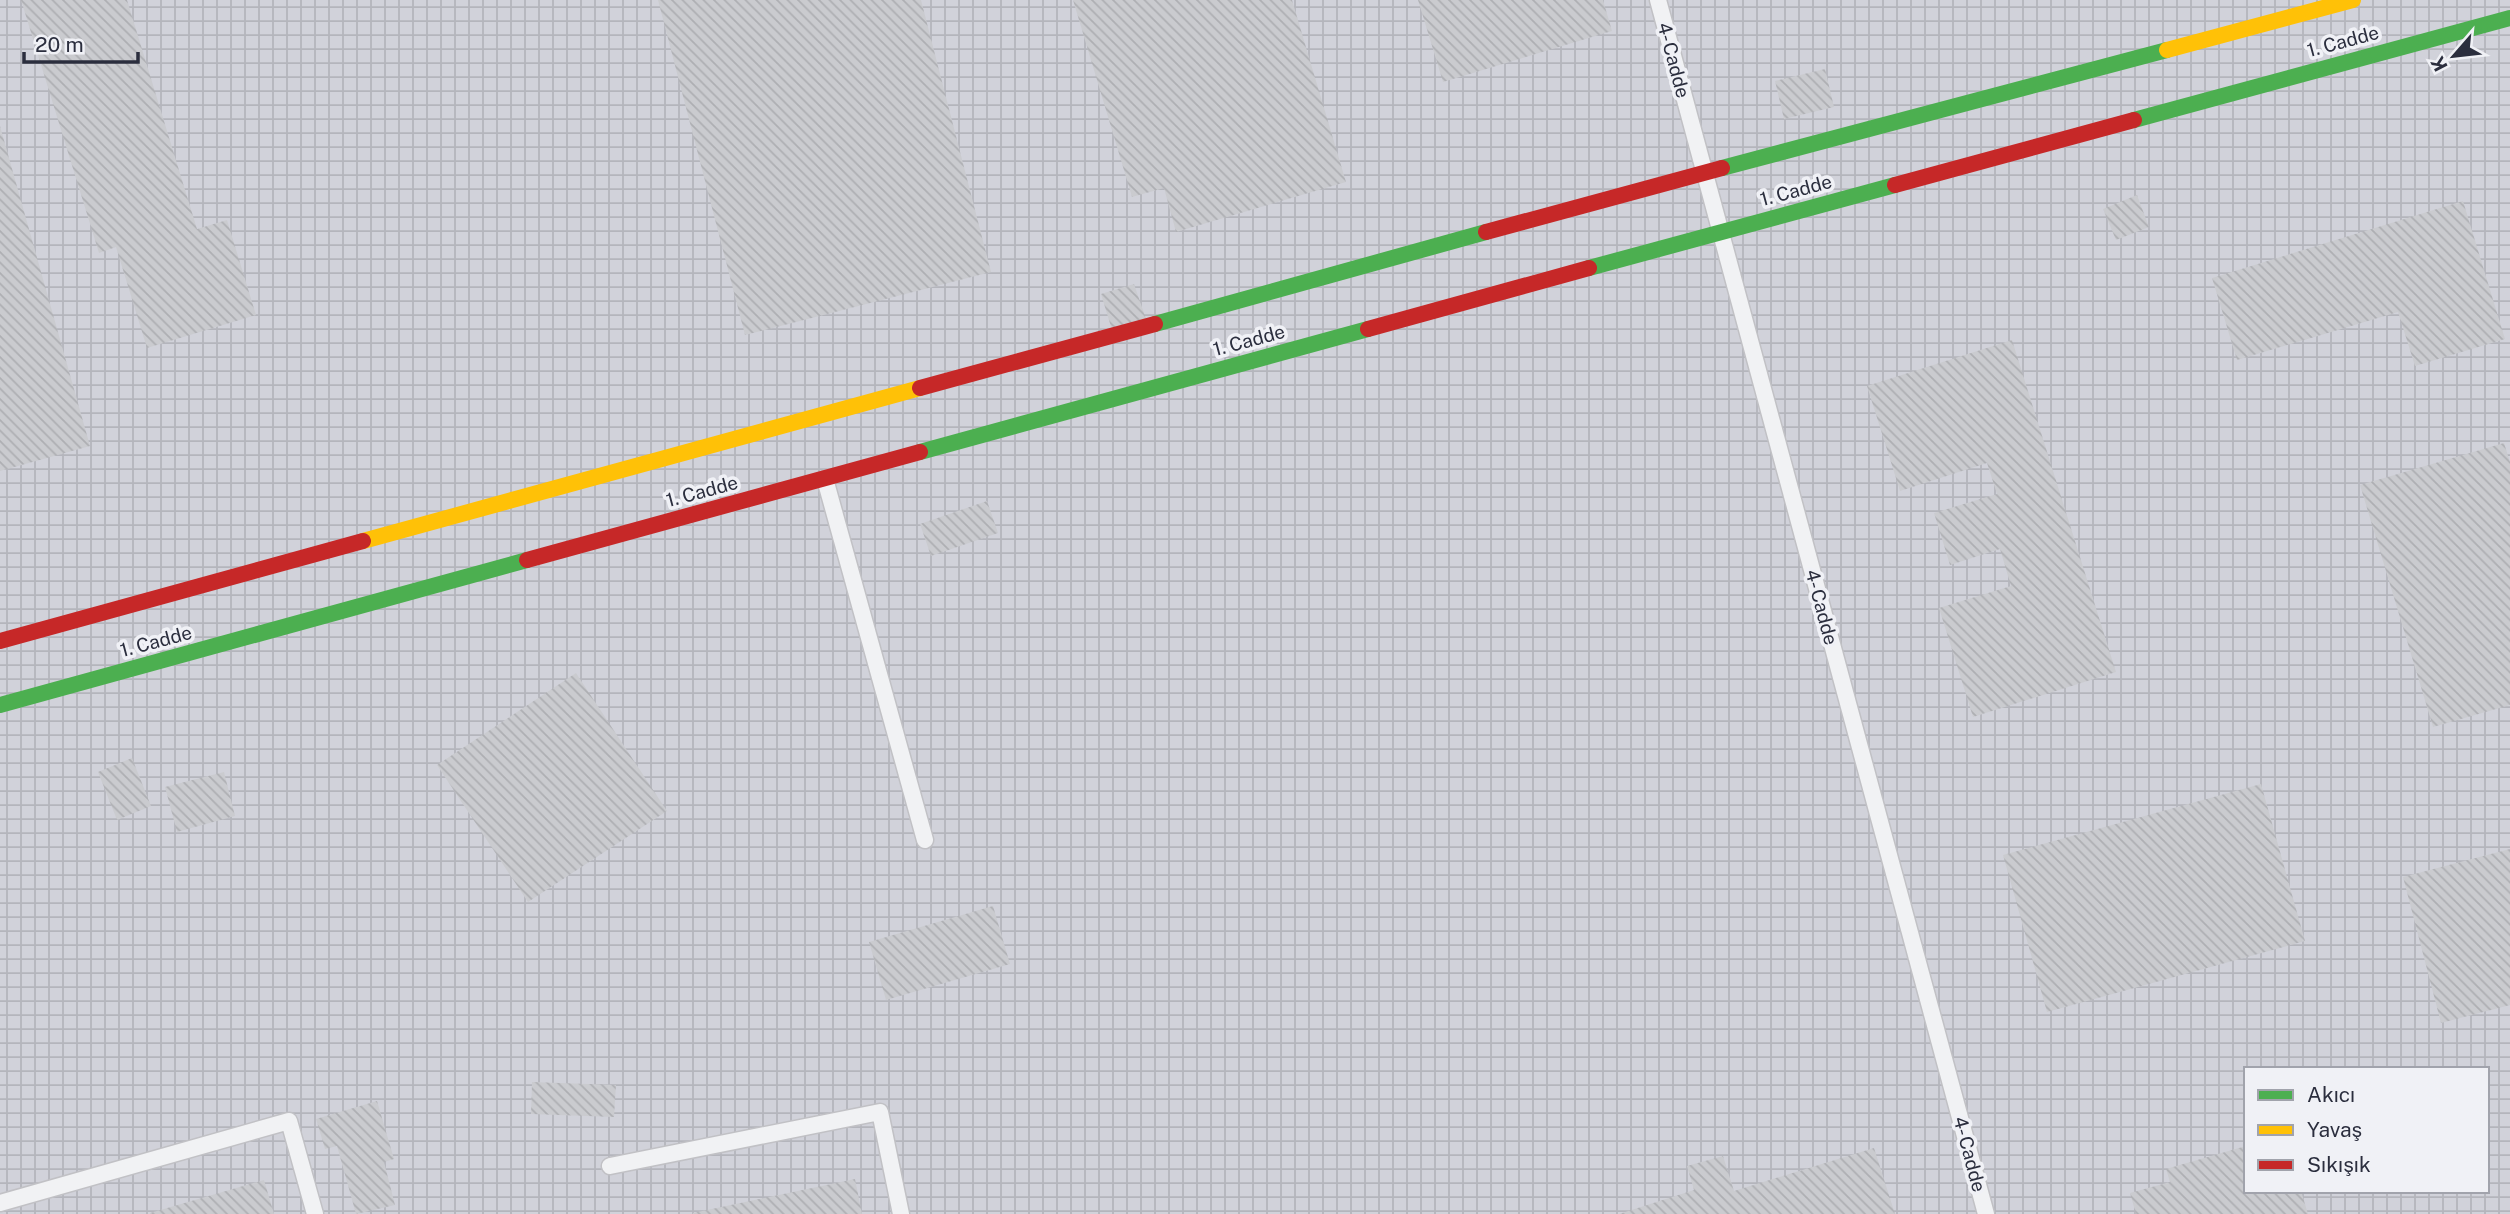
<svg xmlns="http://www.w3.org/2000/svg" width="2510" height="1214" font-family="'Public Sans',sans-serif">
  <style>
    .industrial { fill: url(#industrial-grid); fill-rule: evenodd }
    .building { fill: url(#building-back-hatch) }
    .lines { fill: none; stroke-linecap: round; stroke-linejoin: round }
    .lane-casing { stroke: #c1c1c5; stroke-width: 19 }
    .lane { stroke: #f1f2f4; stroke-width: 16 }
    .fast { stroke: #4caf50; stroke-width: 16 }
    .slow { stroke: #ffc107; stroke-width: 16 }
    .jam { stroke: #c62828; stroke-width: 16 }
    .labels { text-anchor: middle; stroke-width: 7; stroke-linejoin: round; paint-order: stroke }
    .street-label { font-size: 19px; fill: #2b2e3e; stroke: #f0f1f6 }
  </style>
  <defs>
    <pattern id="industrial-grid" width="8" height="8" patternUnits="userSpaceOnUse" patternTransform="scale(1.75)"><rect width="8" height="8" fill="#d1d2da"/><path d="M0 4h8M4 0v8" fill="none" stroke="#b4b5bc"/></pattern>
    <pattern id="building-back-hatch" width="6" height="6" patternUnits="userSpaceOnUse" patternTransform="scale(1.75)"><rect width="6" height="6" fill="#cacbcf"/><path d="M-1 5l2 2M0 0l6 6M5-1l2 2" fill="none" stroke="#aeafb3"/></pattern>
  </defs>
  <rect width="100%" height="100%" fill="#e2e3e7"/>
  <!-- industrial -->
  <path class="industrial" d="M0,0H2510V1214H0ZM2246,1069H2487V1191H2246Z"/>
  <!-- building -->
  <path class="building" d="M21,0H127L197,229L227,220L256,315L147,348L116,247L99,253Z
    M658,0H921L991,272L745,335Z
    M1073,0H1292L1346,182L1176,232L1164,188L1132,197Z
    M1418,0H1603L1612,31L1443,82Z
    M1825,69L1834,107L1784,119L1775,81Z
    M0,126L90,446L0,471Z
    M2137,195L2149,227L2116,240L2103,209Z
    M2463,201L2505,339L2415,366L2398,312L2237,360L2212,278Z
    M1134,284L1146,319L1112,330L1101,294Z
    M2012,340L2116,672L1973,717L1939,608L2011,586L2000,549L1950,565L1934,513L1997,494L1987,463L1900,491L1867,386Z
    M2504,443L2510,462V705L2433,727L2360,485Z
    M987,501L998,533L931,556L920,524Z
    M576,673L667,811L528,902L437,765Z
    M132,758L151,806L117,820L98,772Z
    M224,772L235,816L177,832L165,787Z
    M2261,784L2305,941L2047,1012L2003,855Z
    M2510,849V1005L2441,1023L2403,877Z
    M993,906L1010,964L886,1000L869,942Z
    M532,1082L616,1085L614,1117L531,1114Z
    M377,1101L394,1159L384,1162L395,1205L356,1214L337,1146L325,1149L316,1119Z
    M2246,1146V1191H2301L2308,1214H2136L2130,1193L2170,1182L2166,1169Z
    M1874,1148L1895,1214H1619L1694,1190L1687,1166L1723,1156L1734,1191Z
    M855,1179L862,1214H693V1213Z
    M264,1180L274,1214H150V1213Z"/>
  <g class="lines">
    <!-- lane casing -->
    <g class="lane-casing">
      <path id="lane" d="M1658,0L1986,1214
        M825,479L925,840
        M610,1166L880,1112L901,1214
        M0,1203L289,1121L315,1214"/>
    </g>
    <!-- lane -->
    <use href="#lane" class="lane"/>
    <!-- fast -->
    <path class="fast" d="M2134,120L2510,18
      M1722,168L2167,50
      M1589,268L1895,185
      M1155,324L1486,232
      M920,452L1368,329
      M0,705L527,560"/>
    <!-- slow -->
    <path class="slow" d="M2167,50L2353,0
      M363,541L920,388"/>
    <!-- jam -->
    <path class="jam" d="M1895,185L2134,120
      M1486,232L1722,168
      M1368,329L1589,268
      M920,388L1155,324
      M527,560L920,452
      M0,641L363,541"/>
  </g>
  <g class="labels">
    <!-- street labels -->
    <g class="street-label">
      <text transform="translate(2343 41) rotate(-15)" y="7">1. Cadde</text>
      <text transform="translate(1674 60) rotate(75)" y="7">4- Cadde</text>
      <text transform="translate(1796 190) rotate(-15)" y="7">1. Cadde</text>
      <text transform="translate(1249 340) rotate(-15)" y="7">1. Cadde</text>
      <text transform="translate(702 491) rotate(-15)" y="7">1. Cadde</text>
      <text transform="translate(1822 607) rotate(75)" y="7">4- Cadde</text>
      <text transform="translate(156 641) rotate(-15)" y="7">1. Cadde</text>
      <text transform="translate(1970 1154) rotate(75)" y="7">4- Cadde</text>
    </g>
  </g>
  <!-- legend -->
  <rect x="2244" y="1067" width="245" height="126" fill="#f0f1f6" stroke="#a1a3ac" stroke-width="2"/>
  <rect x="2258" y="1090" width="35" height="10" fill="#4caf50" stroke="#a1a3ac" stroke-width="2"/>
  <text x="2307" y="1102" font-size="21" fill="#2b2e3e">Akıcı</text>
  <rect x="2258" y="1125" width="35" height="10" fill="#ffc107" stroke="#a1a3ac" stroke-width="2"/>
  <text x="2307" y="1137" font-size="21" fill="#2b2e3e">Yavaş</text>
  <rect x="2258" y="1160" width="35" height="10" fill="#c62828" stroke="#a1a3ac" stroke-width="2"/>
  <text x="2307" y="1172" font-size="21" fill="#2b2e3e">Sıkışık</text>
  <!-- north arrow -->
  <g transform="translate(2454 56) rotate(242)" stroke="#f0f1f6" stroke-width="5" paint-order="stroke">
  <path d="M0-5L12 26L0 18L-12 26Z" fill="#2b2e3e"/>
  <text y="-10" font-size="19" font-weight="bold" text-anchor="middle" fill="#2b2e3e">K</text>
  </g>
  <!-- scale -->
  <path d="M24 52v10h114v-10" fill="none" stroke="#2b2e3e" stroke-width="3.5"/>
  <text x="35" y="52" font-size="21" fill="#2b2e3e" stroke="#f0f1f6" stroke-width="5" paint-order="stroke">20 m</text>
</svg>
